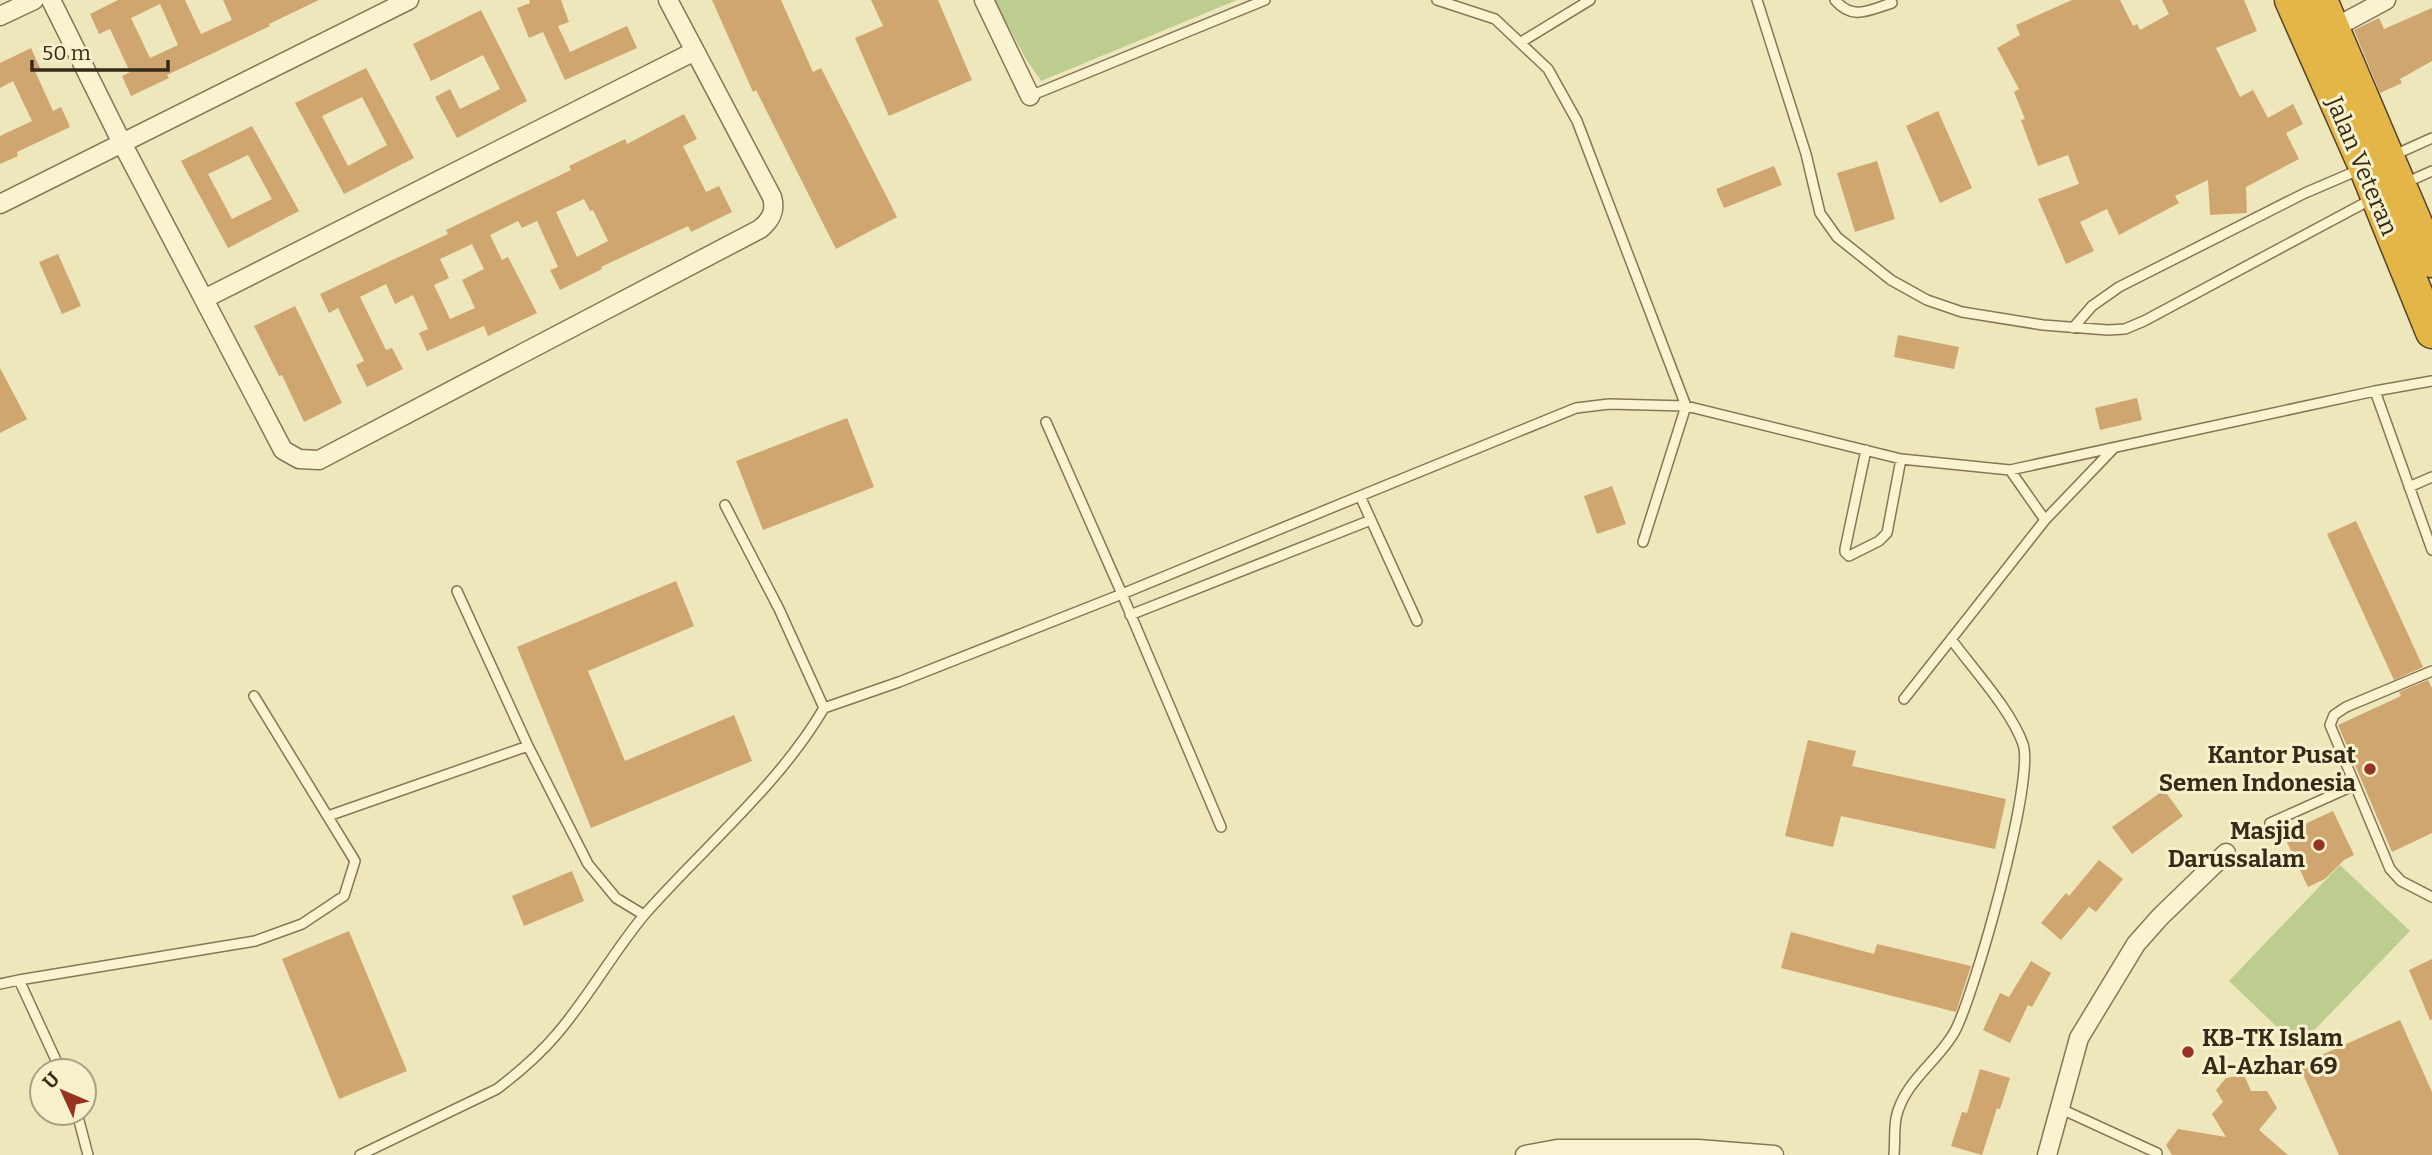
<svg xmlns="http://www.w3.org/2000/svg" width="2432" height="1155" font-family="Bitter,serif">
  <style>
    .green { fill: #bdcd90 }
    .building { fill: #cfa570; fill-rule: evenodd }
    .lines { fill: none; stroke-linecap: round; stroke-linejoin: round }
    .lane-casing { stroke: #877655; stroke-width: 12 }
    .street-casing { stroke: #877655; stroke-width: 21 }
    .highway-casing { stroke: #54432a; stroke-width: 35 }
    .lane { stroke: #faf3cf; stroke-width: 9 }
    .street { stroke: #faf3cf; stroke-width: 18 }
    .highway { stroke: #e4b547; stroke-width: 32 }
    .poi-dot { fill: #983323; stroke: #f6f0cb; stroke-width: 2.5 }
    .labels { text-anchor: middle; stroke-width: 6; stroke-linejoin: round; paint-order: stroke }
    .street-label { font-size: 24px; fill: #352b1a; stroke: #f6f0cb }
    .poi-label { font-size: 24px; font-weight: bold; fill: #352b1a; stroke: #f6f0cb; text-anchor: end }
  </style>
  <rect width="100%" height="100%" fill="#efe7bc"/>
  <!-- green -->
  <path class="green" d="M994,0H1237L1041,81L1026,59Z
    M2340,865L2410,931L2298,1047L2229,981Z"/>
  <!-- building -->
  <path class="building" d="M118,0H185L201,34L232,20L223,0H319L269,24L270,26L167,75L169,78L131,96L122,76L130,72L110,29L99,34L90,14ZM160,4L178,45L150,58L131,18Z
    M529,0H561L569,22L558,26L570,52L627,26L637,48L565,80L543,32L529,38L517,8L530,3Z
    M712,0H781L813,72L821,68L897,217L836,249L756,90L753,92Z
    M871,0H938L972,80L889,116L855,38L883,26Z
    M2072,0H2120L2133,26L2137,24L2140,30L2169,14L2162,0H2244L2257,31L2216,48L2240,97L2253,90L2268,118L2293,104L2303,124L2286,133L2299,159L2246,187L2247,213L2210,215L2208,180L2175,196L2179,203L2119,235L2107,209L2080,222L2094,251L2066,264L2038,199L2079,184L2068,155L2038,166L2021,120L2025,119L2014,92L2019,89L1997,48L2020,35L2016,25Z
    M2432,8V61L2400,79L2402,83L2380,93L2354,30L2379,18L2384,29Z
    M481,10L527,101L457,138L435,97L450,89L460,109L500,89L483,55L431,81L413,44Z
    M31,48L40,68L35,71L53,111L61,107L70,127L17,152L18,156L0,164V136L32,121L13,81L0,88V63Z
    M366,68L414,158L344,194L295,103ZM362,97L387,145L348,166L322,116Z
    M1938,111L1972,188L1940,203L1906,126Z
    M684,114L697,139L683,146L706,192L719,186L732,212L691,232L688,226L601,267L602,269L560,290L550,270L558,267L537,221L522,228L518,221L490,235L502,260L508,257L537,313L488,336L484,326L427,351L419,333L428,329L413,295L395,304L386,284L360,297L386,350L392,348L403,369L367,387L356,365L364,361L338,308L329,313L320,294L448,234L446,230L571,170L569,166L625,139L627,144ZM584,199L590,211L593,210L608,241L577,257L556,212ZM472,244L484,269L462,280L475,308L450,319L434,285L449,278L440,259Z
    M252,126L299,211L228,248L181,161ZM248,155L272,199L232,219L208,174Z
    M1877,161L1895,219L1855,232L1837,173Z
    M1774,166L1782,185L1724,208L1716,189Z
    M58,254L81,306L62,314L39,262Z
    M295,306L342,403L304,422L282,375L279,376L254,326Z
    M1898,335L1959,347L1954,369L1894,357Z
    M0,368L27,419L0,433Z
    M2137,398L2142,420L2100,430L2095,408Z
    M847,418L874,487L763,530L736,461Z
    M1612,486L1626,524L1597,534L1584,496Z
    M2356,521L2423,667L2394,680L2327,534Z
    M676,581L694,626L588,671L625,761L734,715L752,761L591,828L517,647Z
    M2428,680L2432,688V833L2392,852L2338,725L2401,696L2399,692Z
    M1808,740L1856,751L1852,766L2006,799L1995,849L1841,816L1833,847L1785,836Z
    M2164,790L2183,816L2132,854L2112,827Z
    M2333,811L2354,855L2344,860L2325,879L2308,887L2283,834Z
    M2099,860L2123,879L2096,912L2089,907L2061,940L2041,923L2066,893L2069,896Z
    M572,871L584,901L524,926L512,896Z
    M349,931L407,1071L339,1099L282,959Z
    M1791,932L1874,954L1877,944L1971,966L1956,1012L1781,968Z
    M2432,959V1019L2430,1020L2409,970Z
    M2031,961L2051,973L2032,1007L2028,1005L2010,1043L1983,1030L2000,993L2009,997Z
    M2400,1020L2432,1092V1155H2339L2299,1065Z
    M1980,1069L2010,1078L2000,1109L1997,1108L1982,1155L1951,1146L1962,1112L1967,1113Z
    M2244,1075L2251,1091H2267L2277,1108L2259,1130L2288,1155H2172L2166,1145L2178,1129L2226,1137L2212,1114L2223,1102L2216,1090L2226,1078Z"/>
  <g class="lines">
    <!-- lane casing -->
    <g class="lane-casing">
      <path id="lane" d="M1437,0L1495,19L1548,69L1577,121L1686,406L1901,459L2010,470L2375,391L2432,381
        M1757,0L1806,154L1820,213L1837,237L1891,280L1927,300L1962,312L2043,325L2108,330L2125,329L2144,321L2372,199
        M1835,0C1853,21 1869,10 1892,3
        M1521,42L1590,0
        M1030,96L1265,0
        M2392,156L2432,138
        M2405,183L2432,171
        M2073,328L2092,306L2119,287L2305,193L2361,169
        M2375,391L2432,550
        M1046,422L1122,594L1360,496
        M1866,450L1845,549V552L1849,556L1879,541L1887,533L1901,459
        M2010,470L2045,520
        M2409,487L2432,477
        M725,505L779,609L824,708L899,682L1122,594L1221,827
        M457,591L528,746
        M1130,615L1371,520
        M1417,621L1360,496L1576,408L1609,404L1686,406L1643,542
        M2432,671L2346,707L2334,715L2330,725L2390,869L2401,881L2432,897
        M1904,699L2045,520L2114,448
        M328,816L528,746L588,864L616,898L644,915
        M2270,823L2355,785
        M0,984L19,980
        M61,1071L19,980L255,941L302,924L344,896L355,861L254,696
        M2059,1108L2157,1153
        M77,1113L88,1155
        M360,1155L497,1089C518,1073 539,1055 556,1035C589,997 613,952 645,914C704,847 779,785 824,708
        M1894,1155C1895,1143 1894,1130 1896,1118C1904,1081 1938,1062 1955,1031C1975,993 2035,780 2023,744C2011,710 1973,669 1951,639"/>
    </g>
    <!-- street casing -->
    <g class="street-casing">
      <path id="street" d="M51,0L122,143L283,450L299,459L319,460L760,229C771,220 776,211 772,197L668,0
        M984,0L1030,96
        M0,16L34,0
        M2334,28L2386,0
        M0,204L409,0
        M204,299L695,51
        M1525,1155L1557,1149H1698
        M1697,1155L1698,1149L1774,1155
        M2047,1155L2079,1038L2136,944L2160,917L2226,853"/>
    </g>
    <!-- highway casing -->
    <g class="highway-casing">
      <path id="highway" d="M2291,0L2365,167L2432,332
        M2321,0L2432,261"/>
    </g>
    <!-- lane -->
    <use href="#lane" class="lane"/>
    <!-- street -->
    <use href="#street" class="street"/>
    <!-- highway -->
    <use href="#highway" class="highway"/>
  </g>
  <!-- markers -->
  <g class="poi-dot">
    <circle cx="2370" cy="769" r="7"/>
    <circle cx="2319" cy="845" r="7"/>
    <circle cx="2188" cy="1052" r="7"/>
  </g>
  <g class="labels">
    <!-- street labels -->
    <g class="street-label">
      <text transform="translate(2362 166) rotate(67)" y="8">Jalan Veteran</text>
    </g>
    <!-- poi labels -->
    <g class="poi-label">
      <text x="2356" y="763">Kantor Pusat<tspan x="2356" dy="28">Semen Indonesia</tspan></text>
      <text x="2305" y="839">Masjid<tspan x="2305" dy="28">Darussalam</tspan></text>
      <text x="2202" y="1046" text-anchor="start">KB-TK Islam<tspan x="2202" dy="28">Al-Azhar 69</tspan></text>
    </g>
  </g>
  <!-- north arrow -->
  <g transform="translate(63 1092) rotate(314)"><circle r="33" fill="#f6f0cb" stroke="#a9a184" stroke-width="2"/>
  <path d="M0-5L12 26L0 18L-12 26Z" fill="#983323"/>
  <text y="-10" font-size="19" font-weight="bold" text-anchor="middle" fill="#352b1a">U</text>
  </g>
  <!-- scale -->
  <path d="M32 60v10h136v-10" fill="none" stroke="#352b1a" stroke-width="3.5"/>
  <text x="42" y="60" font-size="21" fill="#352b1a" stroke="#f6f0cb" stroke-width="5" paint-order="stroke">50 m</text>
</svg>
